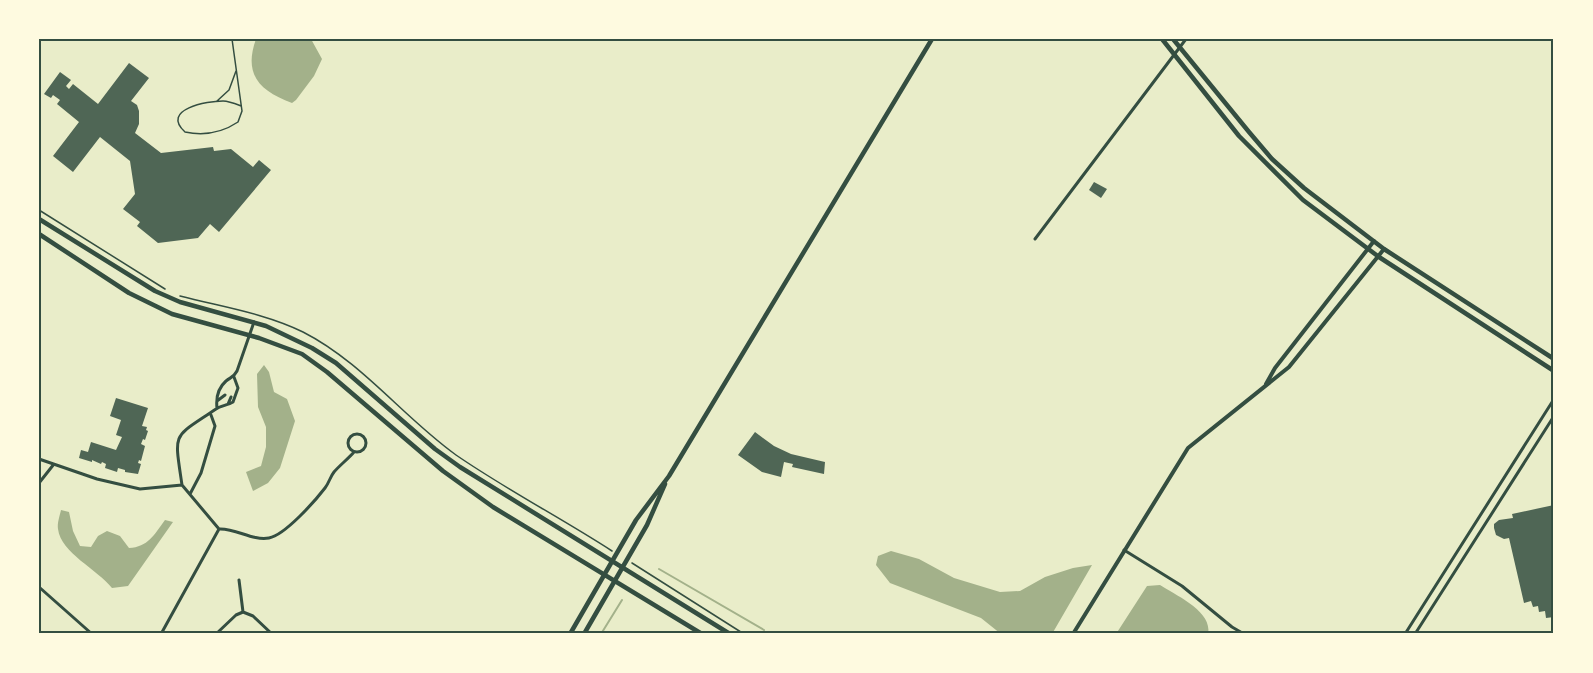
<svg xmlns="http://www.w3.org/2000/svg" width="1593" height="673" font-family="'DejaVu Sans',sans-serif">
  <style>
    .water { fill: #a3b18a }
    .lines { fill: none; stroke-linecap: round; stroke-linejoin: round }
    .stream { stroke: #a3b18a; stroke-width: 2 }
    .building { fill: #4f6655 }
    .path { stroke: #344e41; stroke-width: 1.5 }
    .service { stroke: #344e41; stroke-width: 1.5 }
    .minor { stroke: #344e41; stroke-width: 3 }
    .tertiary { stroke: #344e41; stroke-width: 4 }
    .secondary { stroke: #344e41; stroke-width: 4.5 }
    .neatline { fill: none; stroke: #344e41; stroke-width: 2 }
  </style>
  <rect width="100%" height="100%" fill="#e9edc9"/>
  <!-- water -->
  <path class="water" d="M256,39H311L322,59L314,76L296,100L292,103C260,91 243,75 256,39Z
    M264,365L269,372L274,392L287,399L295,421L280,468L268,483L253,491L246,472L261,466L266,447V427L258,407L257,374Z
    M61,510L69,512L73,531L80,546L91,547L98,536L107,531L120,536L129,548C148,547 154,535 165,520L173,522L128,586L112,588C97,569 61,553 58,529C57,523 60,515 61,510Z
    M891,551L919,559L954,578L1000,592L1020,591L1045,577L1073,568L1092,565L1052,634H1001L981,618L890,583L876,565L878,556Z
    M1160,585C1175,595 1213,611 1208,634H1116L1147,586Z"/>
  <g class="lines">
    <!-- stream -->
    <path class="stream" d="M659,569L764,630
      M601,634L622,600"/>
  </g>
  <!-- building -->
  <path class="building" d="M129,63L149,78L131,101L137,105L139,111V124L135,133L161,153L213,147L214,151L231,149L253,167L259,160L271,170L219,232L210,224L198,238L158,243L137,226L140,222L123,209L135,194L130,161L100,137L73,172L53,156L79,122L57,104L60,100L53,95L51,98L44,94L60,72L71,80L66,86L69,89L73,84L98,104Z
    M1094,182L1107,189L1101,198L1089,190Z
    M116,398L148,408L142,426L147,427L146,430L148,431L145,440L143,439L141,444L145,446L141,461L139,460L138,463L141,464L138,474L125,472V470L118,468L117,472L105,468L106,464L102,462L101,464L92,460V462L79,458L81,450L88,452L91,442L116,450L122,437L116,435L121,420L110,416Z
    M755,432L774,446L791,454L825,462L824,474L792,467L793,464L784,462L781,477L762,472L738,455Z
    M1554,505V617L1546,618L1545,611L1539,612L1538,606L1533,607L1531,601L1524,603L1509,538L1504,539L1496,535L1494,528V524L1499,520L1513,518L1512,514Z"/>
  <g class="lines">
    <!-- path -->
    <path class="path" d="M39,210L165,289
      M180,296C222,307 264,313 303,332C362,362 403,417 456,455C507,490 561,518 612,551
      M632,563L744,634"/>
    <!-- service -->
    <path class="service" d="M232,39L242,111L238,122C223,132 204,136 185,132C160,109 208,101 223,101C229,101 236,104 241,106
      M217,101L229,90L236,71"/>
    <!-- minor -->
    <path class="minor" d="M1035,239L1186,39
      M217,401L225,395
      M228,404L231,397
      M217,408C216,399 218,388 226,381C231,377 234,377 237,371L254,322
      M348 443a9 9 0 1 1 18 0a9 9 0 1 1-18 0Z
      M39,459L97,479L140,489L182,485L219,529L161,634
      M39,483L54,464
      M182,485C174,430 172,439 216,409C220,406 228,405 233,402L238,388L234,377
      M190,494L201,473L215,426L211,415
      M219,529C236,528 252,541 269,538C285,535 315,501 325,488C329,483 330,477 334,472C340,465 348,459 354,452
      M1124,550L1182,586L1232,627L1244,634
      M239,580L243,612
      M39,587L92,634
      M216,634L236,615L243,612L253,616L272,634
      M1405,634L1554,399
      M1415,634L1554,416"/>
    <!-- tertiary -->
    <path class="tertiary" d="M1266,384L1275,368L1374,241
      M1073,634L1188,448L1289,367L1384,249"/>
    <!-- secondary -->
    <path class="secondary" d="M1162,39L1239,136L1303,200L1379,257L1554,371
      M1173,39L1249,132L1272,159L1304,188L1384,249L1554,359
      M39,219L155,291L180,302L266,326L312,348L336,363L435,449L460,467L730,634
      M39,234L129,293L172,314L259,338L302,354L327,372L443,471L493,507L702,634
      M570,634L636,520L669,476L932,39
      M584,634L647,525L665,484"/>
  </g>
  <!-- border -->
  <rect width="1593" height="673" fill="none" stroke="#fefae0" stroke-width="81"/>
  <rect x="40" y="40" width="1512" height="592" class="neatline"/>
</svg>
